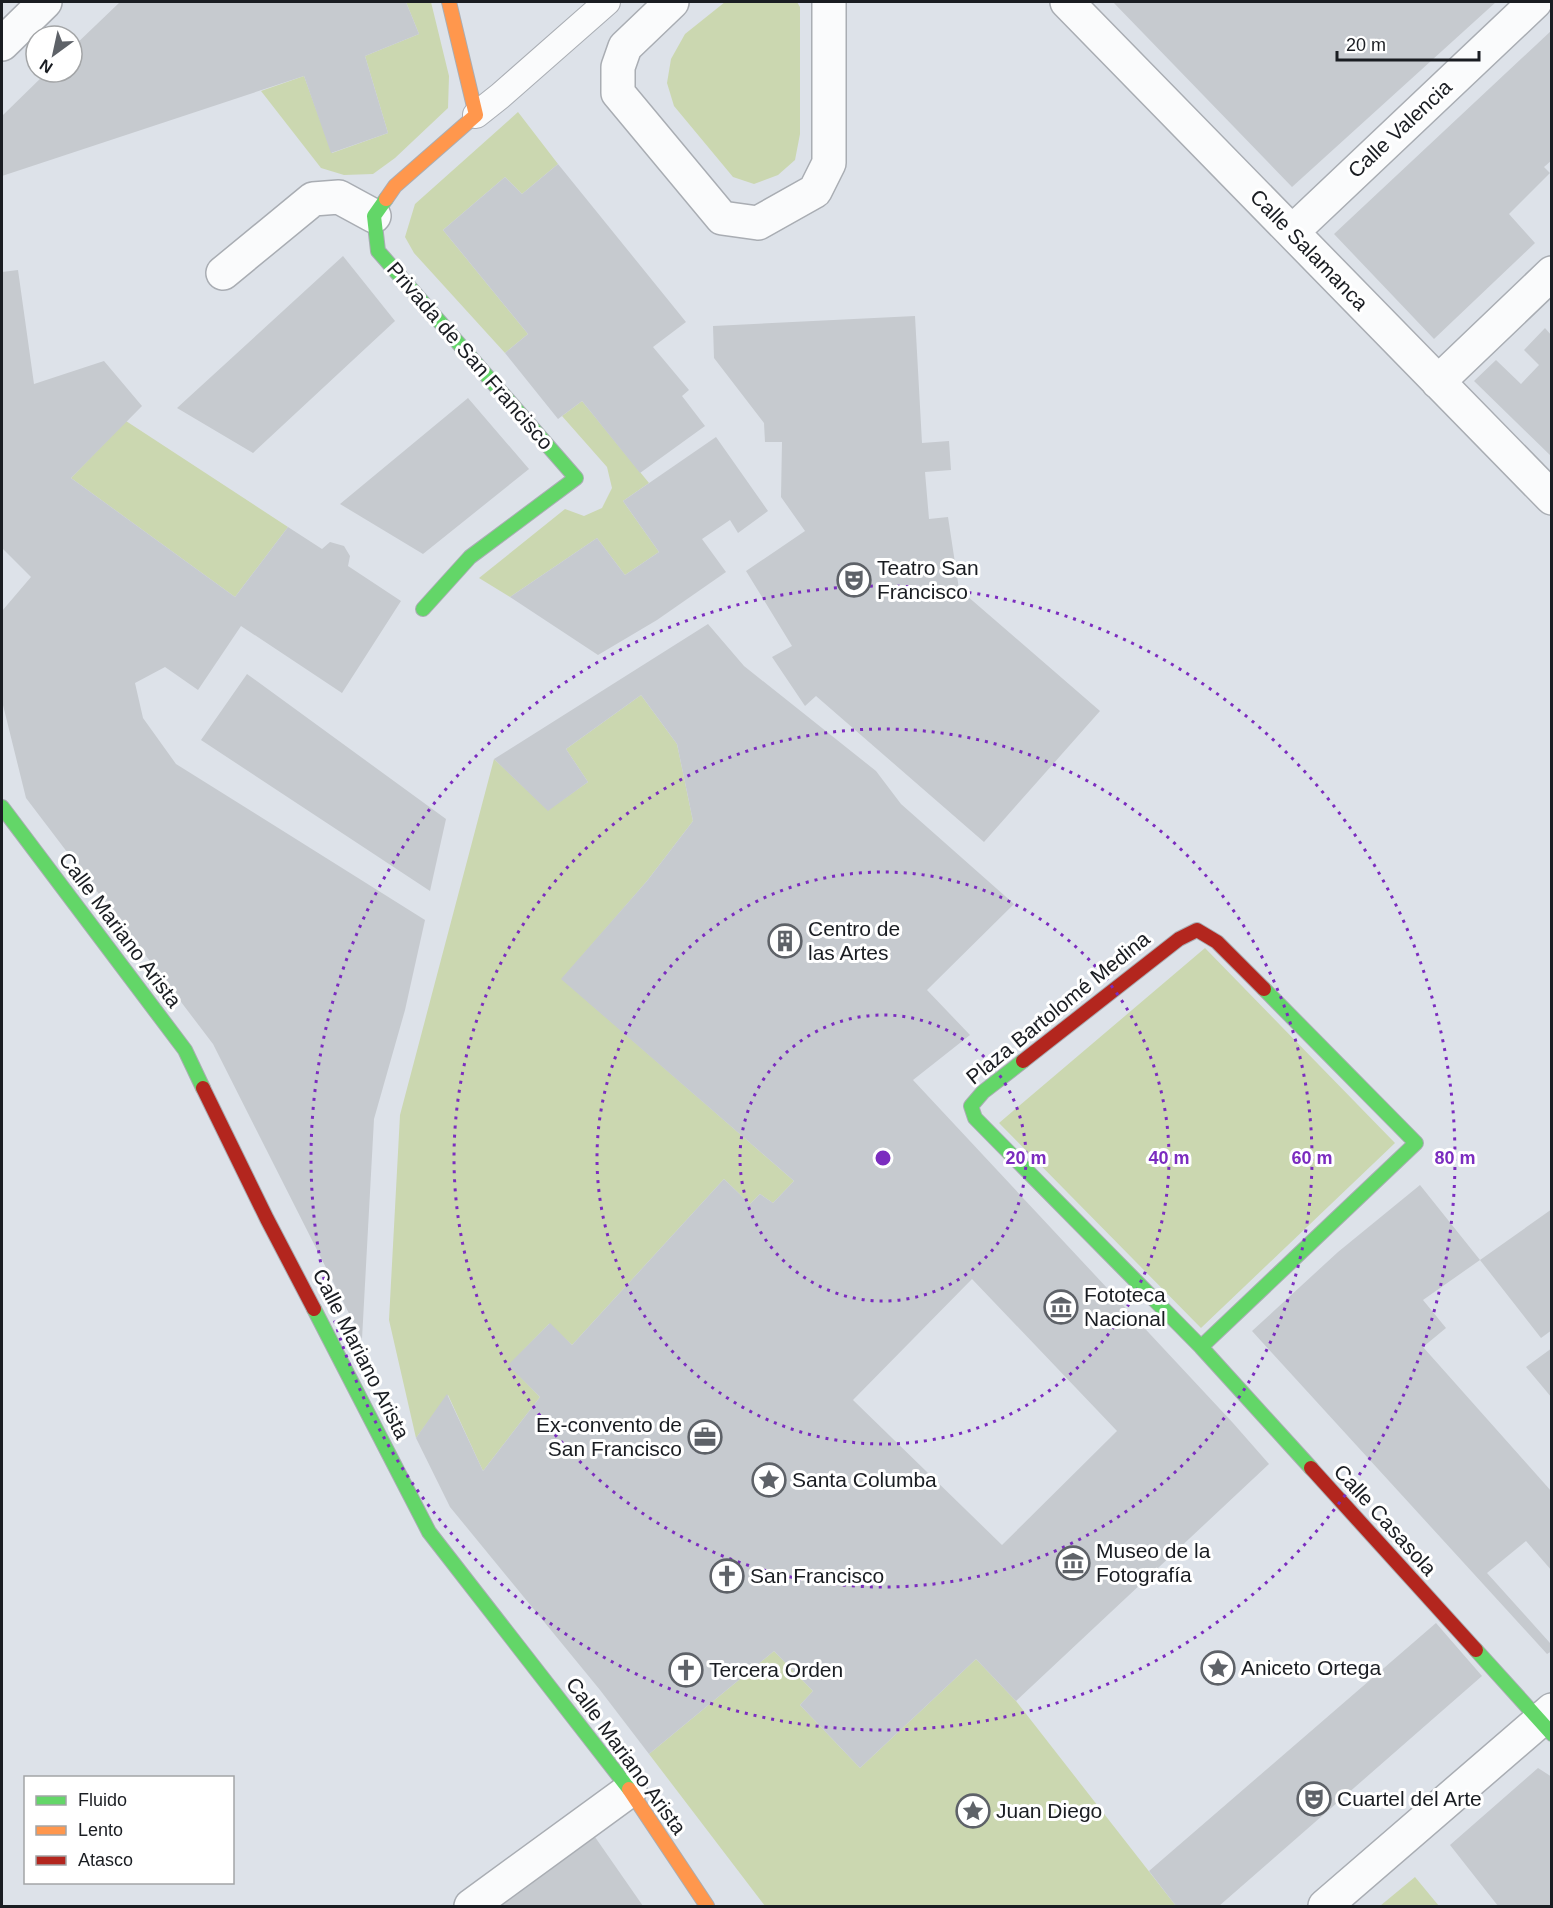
<svg xmlns="http://www.w3.org/2000/svg" width="1553" height="1908" font-family="Arial,sans-serif">
  <style>
    .green { fill: #cbd7b0 }
    .building { fill: #c6cacf; fill-rule: evenodd }
    .lines { fill: none; stroke-linecap: round; stroke-linejoin: round }
    .lane-casing { stroke: #a9adb3; stroke-width: 28 }
    .street-casing { stroke: #a9adb3; stroke-width: 36 }
    .fast-casing { stroke: #a9adb3; stroke-width: 16 }
    .slow-casing { stroke: #a9adb3; stroke-width: 16 }
    .jam-casing { stroke: #a9adb3; stroke-width: 16 }
    .lane { stroke: #fafbfc; stroke-width: 26 }
    .street { stroke: #fafbfc; stroke-width: 33 }
    .fast { stroke: #63d668; stroke-width: 14 }
    .slow { stroke: #ff974d; stroke-width: 14 }
    .jam { stroke: #b3261e; stroke-width: 14 }
    .ring { fill: none; stroke: #7b2cbf; stroke-width: 3; stroke-dasharray: 3 6 }
    .labels { text-anchor: middle; stroke-width: 6; stroke-linejoin: round; paint-order: stroke }
    .street-label { font-size: 21px; fill: #1a1d22; stroke: #fff }
    .poi-label { font-size: 21px; fill: #1a1d22; stroke: #fff; text-anchor: start }
    .centre { fill: #7b2cbf; stroke: #fff; stroke-width: 3 }
    .ring-label { font-size: 18px; text-anchor: middle; font-weight: bold; fill: #7b2cbf; stroke: #fff; stroke-width: 6; stroke-linejoin: round; paint-order: stroke }
  </style>
  <rect width="100%" height="100%" fill="#dde2e9"/>
  <!-- green -->
  <path class="green" d="M406,2H431L449,76L448,108L395,158L373,174L344,175L321,168L261,91L304,76L332,153L388,133L365,56L419,34Z
    M725,2H797L800,7V134L795,160L778,175L754,184L733,177L674,106L667,83L671,59L685,34Z
    M518,112L558,164L522,194L505,177L443,230L528,334L505,353L414,253L405,237L415,204Z
    M582,401L649,483L623,501L659,552L625,575L597,538L510,597L479,578L565,509L584,516L602,508L612,488L607,467L562,416Z
    M126,421L288,527L235,597L71,478Z
    M641,695L677,744L693,821L647,881L562,979L794,1181L773,1203L760,1194L750,1204L724,1179L572,1345L549,1324L509,1365L540,1397L483,1471L448,1395L416,1438L389,1320L400,1115L494,759L548,810L588,782L566,749Z
    M1205,948L1395,1143L1201,1328L999,1123Z
    M774,1651L813,1691L800,1705L860,1768L976,1659L1016,1701L1176,1906H765L649,1754Z
    M1415,1877L1439,1906H1380Z"/>
  <!-- building -->
  <path class="building" d="M120,2H406L419,34L365,56L388,133L331,153L304,76L2,176V116L47,72H72V48Z
    M1113,2H1496L1292,187Z
    M1552,30V160L1544,167L1550,173L1509,214L1535,243L1434,339L1334,234Z
    M558,164L686,322L653,347L689,390L682,396L705,426L640,473L582,401L558,419L505,353L528,334L443,230L505,177L522,194Z
    M343,256L395,321L253,453L177,408Z
    M18,270L34,384L104,361L142,406L71,478L235,597L288,527L322,549L330,542L344,546L350,556L348,566L401,601L342,693L241,626L198,690L165,667L135,683L143,718L176,764L425,920L405,1010L374,1119L362,1339L213,1044L26,798L2,701V611L31,577L2,548V272Z
    M915,316L922,443L949,441L951,470L925,472L929,519L948,517L959,589L1100,711L984,842L816,696L805,706L772,657L792,646L746,571L805,531L781,497L782,442H765L764,423L714,358L713,326Z
    M1545,328L1552,336V457L1474,381L1496,360L1521,384L1539,365L1524,350Z
    M468,398L529,469L423,554L340,504Z
    M716,437L768,511L738,533L730,520L702,539L726,572L657,620L598,655L510,597L597,538L625,575L659,552L623,501Z
    M708,624L744,666L876,771L901,804L1014,904L927,990L970,1035L913,1080L1233,1423L1269,1464L1016,1701L976,1659L860,1768L800,1705L813,1691L774,1651L649,1754L600,1690L450,1507L416,1438L447,1394L483,1471L540,1397L508,1365L550,1323L572,1345L724,1179L750,1204L760,1194L773,1203L794,1181L561,979L647,881L693,821L677,744L641,695L566,749L588,782L548,811L494,759ZM972,1279L1117,1431L1002,1545L853,1400Z
    M247,674L446,819L430,891L201,740Z
    M1420,1185L1480,1260L1552,1209V1330L1541,1338L1480,1260L1423,1300L1446,1328L1423,1347L1552,1492V1571L1526,1541L1487,1573L1550,1643L1552,1642V1651L1547,1654L1252,1331L1338,1252Z
    M1552,1348V1398L1526,1367Z
    M1436,1623L1482,1676L1219,1906H1176L1149,1871Z
    M1538,1768L1552,1777V1906H1498L1450,1845Z
    M595,1837L643,1906H499Z"/>
  <g class="lines">
    <!-- lane casing -->
    <g class="lane-casing">
      <path id="lane" d="M476,115L500,96L607,2"/>
    </g>
    <!-- street casing -->
    <g class="street-casing">
      <path id="street" d="M672,2L625,47L618,67V93L722,218L758,223L815,191L829,163V2
        M1067,2L1552,498
        M2,44L45,2
        M1292,232L1535,2
        M223,273L313,199L339,197L374,216
        M1438,382L1552,273
        M471,1906L630,1790
        M1325,1906L1552,1710"/>
    </g>
    <!-- fast casing -->
    <g class="fast-casing">
      <path id="fast" d="M386,199L374,216L378,251L576,478L470,557L423,609
        M2,807L185,1050L203,1088
        M1023,1061L983,1092L971,1106L975,1118L1201,1347L1311,1468
        M314,1309L429,1532L629,1789
        M1201,1347L1416,1143L1264,989
        M1476,1650L1552,1734"/>
    </g>
    <!-- slow casing -->
    <g class="slow-casing">
      <path id="slow" d="M386,199L395,186L476,115L449,2
        M629,1789L707,1906"/>
    </g>
    <!-- jam casing -->
    <g class="jam-casing">
      <path id="jam" d="M1023,1061L1179,939L1197,930L1217,942L1264,989
        M203,1088L267,1219L314,1309
        M1311,1468L1476,1650"/>
    </g>
    <!-- lane -->
    <use href="#lane" class="lane"/>
    <!-- street -->
    <use href="#street" class="street"/>
    <!-- fast -->
    <use href="#fast" class="fast"/>
    <!-- slow -->
    <use href="#slow" class="slow"/>
    <!-- jam -->
    <use href="#jam" class="jam"/>
  </g>
  <!-- distance rings -->
  <g class="ring">
    <circle cx="883" cy="1158" r="143"/>
    <circle cx="883" cy="1158" r="286"/>
    <circle cx="883" cy="1158" r="429"/>
    <circle cx="883" cy="1158" r="572"/>
  </g>
  <!-- icons -->
  <defs>
    <g id="theatre-ring" transform="scale(1.725)"><circle r="9.5" fill="#fff" stroke="#5e6268" stroke-width="1.5"/><path d="M-5-5.5Q0-4 5-5.5V0Q5 5 0 6Q-5 5-5 0ZM-3.3-2.5H-1v1.5H-3.3ZM1-2.5H3.3v1.5H1ZM-2.8 1Q0 5.5 2.8 1Z" fill="#5e6268"/></g>
    <g id="building-ring" transform="scale(1.725)"><circle r="9.5" fill="#fff" stroke="#5e6268" stroke-width="1.5"/><path d="M-4-6H4V6H1V3H-1V6H-4ZM-2.5-4.3h1.7v1.8h-1.7ZM.8-4.3h1.7v1.8H.8ZM-2.5-1h1.7V.8h-1.7ZM.8-1h1.7V.8H.8Z" fill="#5e6268"/></g>
    <g id="museum-ring" transform="scale(1.725)"><circle r="9.5" fill="#fff" stroke="#5e6268" stroke-width="1.5"/><path d="M0-6L6-3V-2H-6V-3ZM-5-1h2V3h-2ZM-1-1h2V3h-2ZM3-1h2V3H3ZM-6 4H6V6H-6Z" fill="#5e6268"/></g>
    <g id="office-ring" transform="scale(1.725)"><circle r="9.5" fill="#fff" stroke="#5e6268" stroke-width="1.5"/><path d="M-6-3h4V-5.5h4V-3h4V5H-6ZM-1-4.5V-3h2v-1.5ZM-6 0V1H6V0Z" fill="#5e6268"/></g>
    <g id="sight-ring" transform="scale(1.725)"><circle r="9.5" fill="#fff" stroke="#5e6268" stroke-width="1.5"/><path d="M0-6L1.8-2.2L6-1.7L2.9 1.2L3.7 5.4L0 3.3L-3.7 5.4L-2.9 1.2L-6-1.7L-1.8-2.2Z" fill="#5e6268"/></g>
    <g id="church-ring" transform="scale(1.725)"><circle r="9.5" fill="#fff" stroke="#5e6268" stroke-width="1.5"/><path d="M-1.2-6h2.4v3.5h3.3v2.4h-3.3V6h-2.4V-.1h-3.3v-2.4h3.3Z" fill="#5e6268"/></g>
  </defs>
  <g fill-rule="evenodd">
    <use href="#theatre-ring" x="854" y="580"/>
    <use href="#building-ring" x="785" y="941"/>
    <use href="#museum-ring" x="1061" y="1307"/>
    <use href="#office-ring" x="705" y="1437"/>
    <use href="#sight-ring" x="769" y="1480"/>
    <use href="#museum-ring" x="1073" y="1563"/>
    <use href="#church-ring" x="727" y="1576"/>
    <use href="#sight-ring" x="1218" y="1668"/>
    <use href="#church-ring" x="686" y="1670"/>
    <use href="#theatre-ring" x="1314" y="1799"/>
    <use href="#sight-ring" x="973" y="1811"/>
  </g>
  <g class="labels">
    <!-- street labels -->
    <g class="street-label">
      <text transform="translate(1400 129) rotate(-43)" y="7">Calle Valencia</text>
      <text transform="translate(1309 250) rotate(46)" y="7">Calle Salamanca</text>
      <text transform="translate(470 356) rotate(49)" y="7">Privada de San Francisco</text>
      <text transform="translate(120 930) rotate(53)" y="7">Calle Mariano Arista</text>
      <text transform="translate(1058 1008) rotate(-39)" y="7">Plaza Bartolomé Medina</text>
      <text transform="translate(361 1354) rotate(63)" y="7">Calle Mariano Arista</text>
      <text transform="translate(1385 1520) rotate(48)" y="7">Calle Casasola</text>
      <text transform="translate(626 1756) rotate(54)" y="7">Calle Mariano Arista</text>
    </g>
    <!-- poi labels -->
    <g class="poi-label">
      <text x="877" y="575">Teatro San<tspan x="877" dy="24">Francisco</tspan></text>
      <text x="808" y="936">Centro de<tspan x="808" dy="24">las Artes</tspan></text>
      <text x="1084" y="1302">Fototeca<tspan x="1084" dy="24">Nacional</tspan></text>
      <text x="682" y="1432" text-anchor="end">Ex-convento de<tspan x="682" dy="24">San Francisco</tspan></text>
      <text x="792" y="1487">Santa Columba</text>
      <text x="1096" y="1558">Museo de la<tspan x="1096" dy="24">Fotografía</tspan></text>
      <text x="750" y="1583">San Francisco</text>
      <text x="1241" y="1675">Aniceto Ortega</text>
      <text x="709" y="1677">Tercera Orden</text>
      <text x="1337" y="1806">Cuartel del Arte</text>
      <text x="996" y="1818">Juan Diego</text>
    </g>
  </g>
  <circle cx="883" cy="1158" r="9" class="centre"/>
  <g class="ring-label">
    <text x="1026" y="1164">20 m</text>
    <text x="1169" y="1164">40 m</text>
    <text x="1312" y="1164">60 m</text>
    <text x="1455" y="1164">80 m</text>
  </g>
  <!-- border -->
  <rect width="1553" height="1908" fill="none" stroke="#1a1d22" stroke-width="6"/>
  <!-- legend -->
  <rect x="24" y="1776" width="210" height="108" fill="#ffffff" stroke="#a3a5a7" stroke-width="1.5"/>
  <rect x="36" y="1796" width="30" height="9" fill="#63d668" stroke="#a3a5a7" stroke-width="1.5"/>
  <text x="78" y="1806" font-size="18" fill="#1a1d22">Fluido</text>
  <rect x="36" y="1826" width="30" height="9" fill="#ff974d" stroke="#a3a5a7" stroke-width="1.5"/>
  <text x="78" y="1836" font-size="18" fill="#1a1d22">Lento</text>
  <rect x="36" y="1856" width="30" height="9" fill="#b3261e" stroke="#a3a5a7" stroke-width="1.5"/>
  <text x="78" y="1866" font-size="18" fill="#1a1d22">Atasco</text>
  <!-- north arrow -->
  <g transform="translate(54 54) rotate(213)"><circle r="28" fill="#ffffff" stroke="#a3a5a7" stroke-width="1.5"/>
  <path d="M0-4.5L10 22L0 15L-10 22Z" fill="#5e6268"/>
  <text y="-9" font-size="16" font-weight="bold" text-anchor="middle" fill="#1a1d22">N</text>
  </g>
  <!-- scale -->
  <path d="M1337 51v9h142v-9" fill="none" stroke="#1a1d22" stroke-width="3"/>
  <text x="1346" y="51" font-size="18" fill="#1a1d22" stroke="#ffffff" stroke-width="4.5" paint-order="stroke">20 m</text>
</svg>
